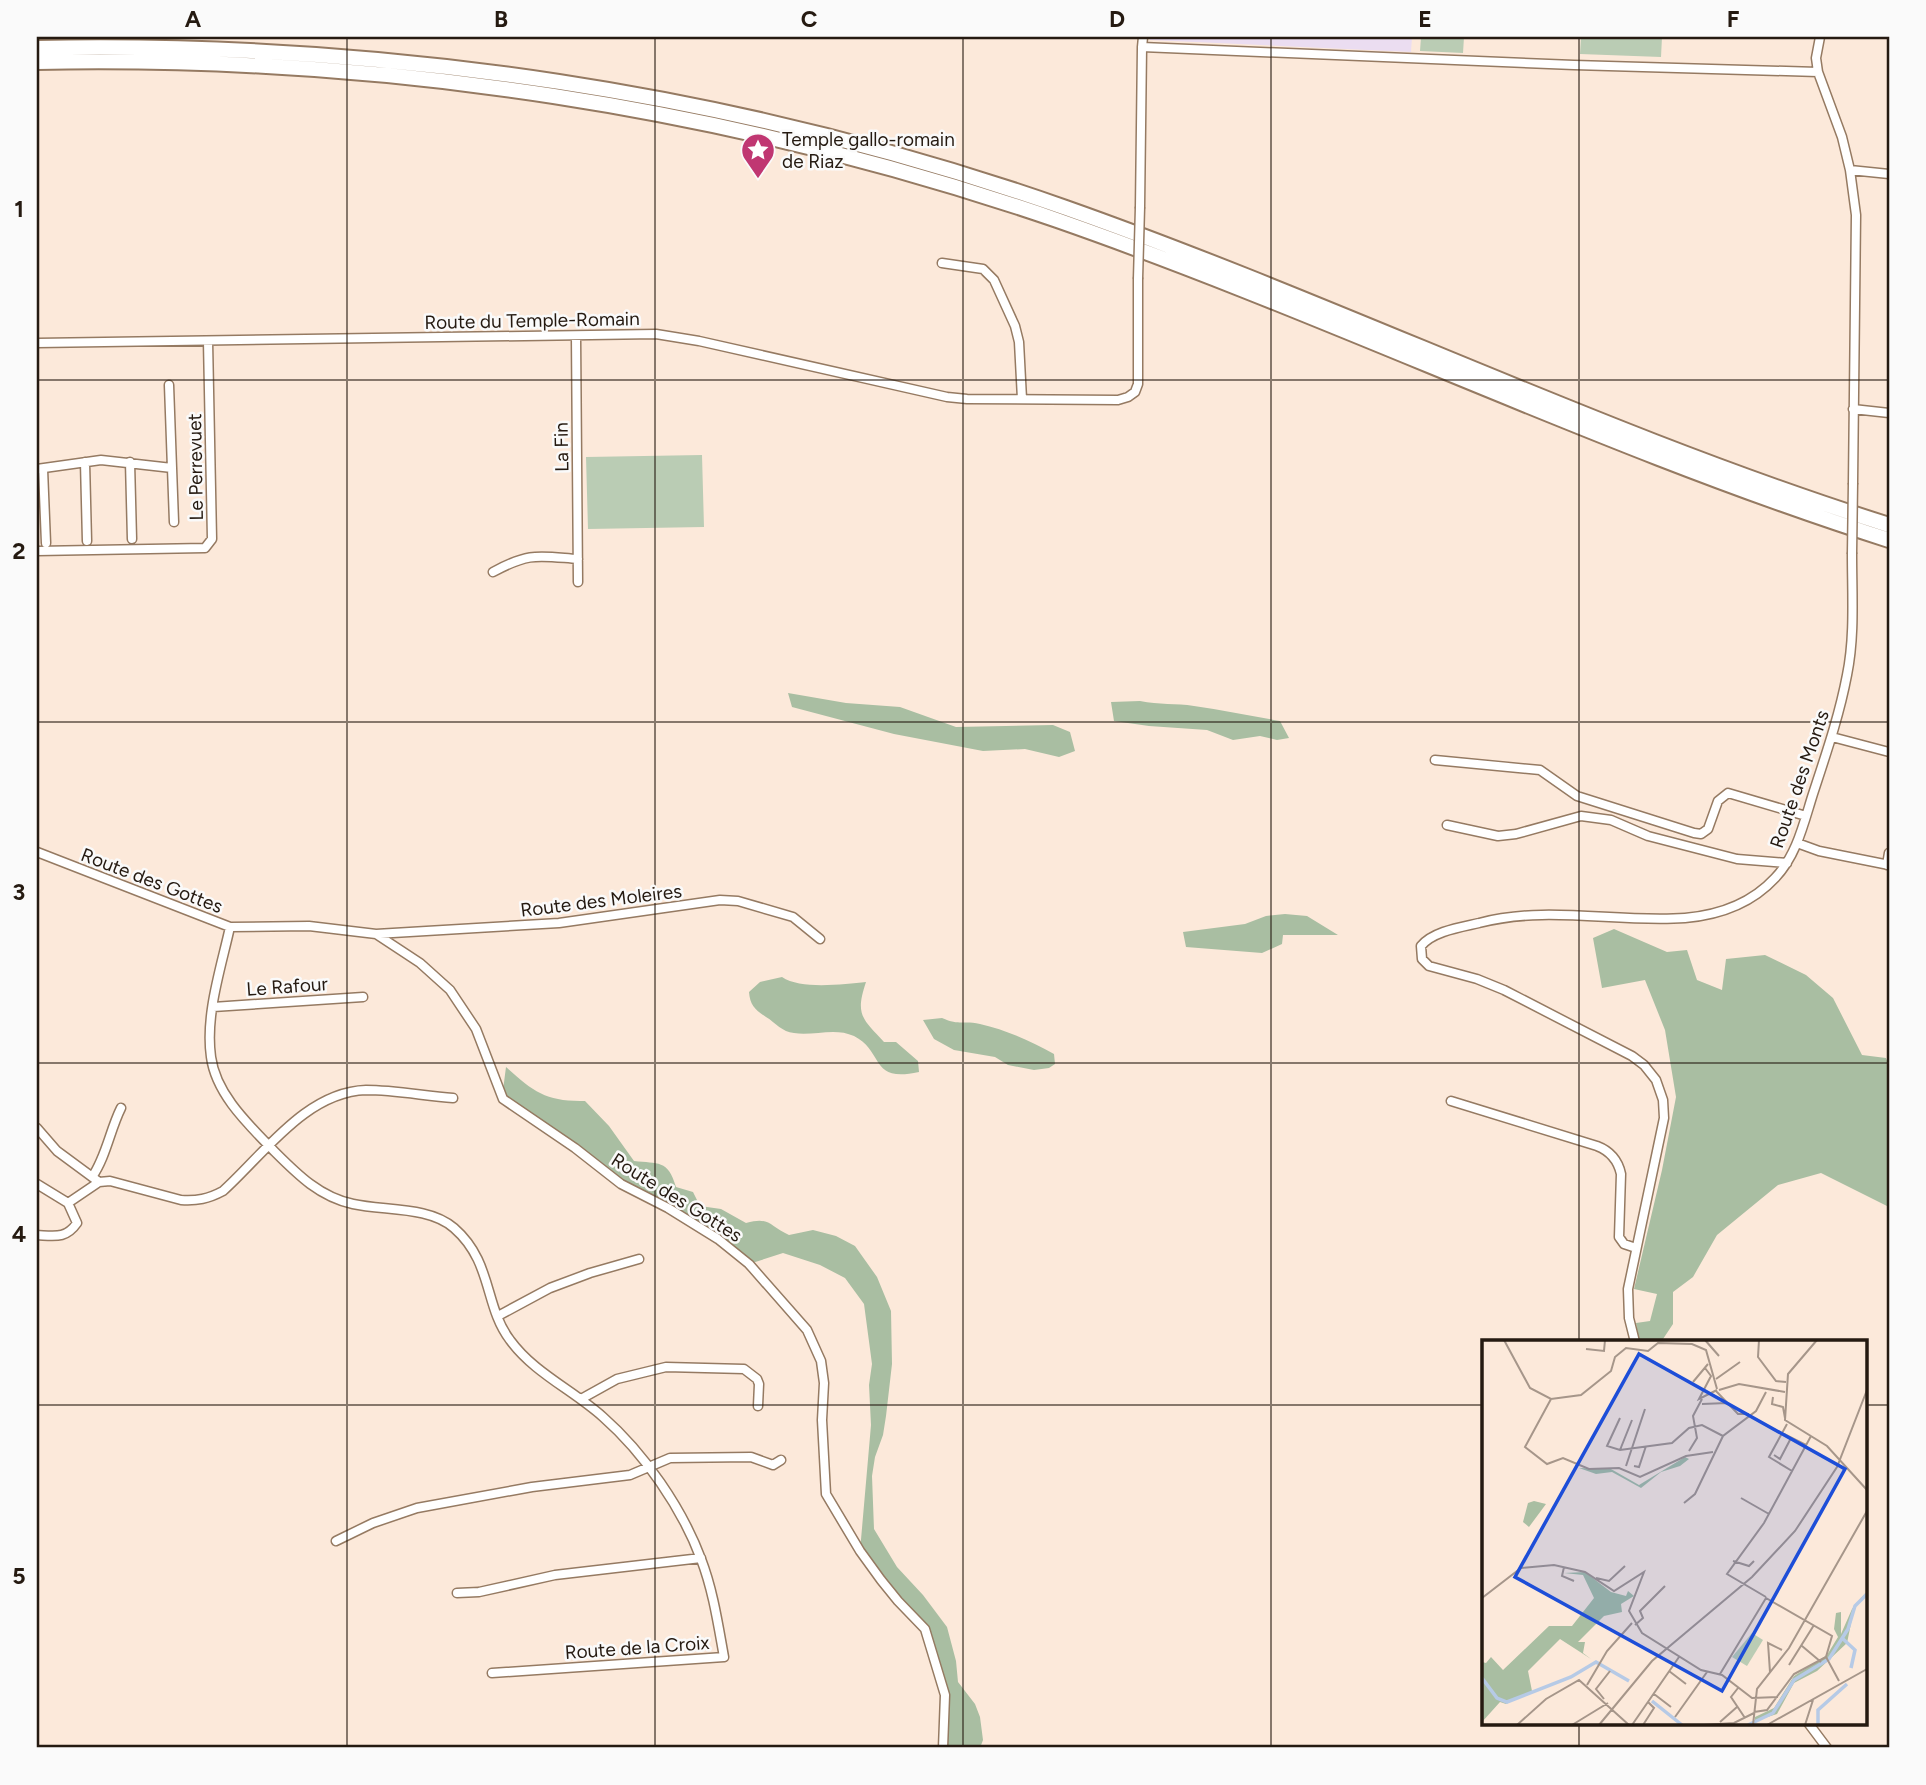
<svg xmlns="http://www.w3.org/2000/svg" width="1926" height="1785" font-family="Figtree,sans-serif">
  <style>
    .education { fill: #ebddf1 }
    .green { fill: #baccb4 }
    .forest { fill: #a9bea2 }
    .lines { fill: none; stroke-linecap: round; stroke-linejoin: round }
    .minor-casing { stroke: #957a62; stroke-width: 11 }
    .motorway-casing { stroke: #957a62; stroke-width: 18 }
    .minor { stroke: #fff; stroke-width: 8 }
    .motorway { stroke: #fff; stroke-width: 14 }
    .minor-bridge-casing { stroke: #957a62; stroke-width: 11; stroke-linecap: butt }
    .minor-bridge { stroke: #fff; stroke-width: 8 }
    .grid { fill: none; stroke: #251a11; stroke-width: 2; stroke-opacity: 0.55 }
    .labels { text-anchor: middle; stroke-width: 5; stroke-linejoin: round; paint-order: stroke }
    .poi-label { font-size: 19px; fill: #251a11; stroke: #fafafa; text-anchor: start }
    .street-label { font-size: 19px; fill: #251a11; stroke: #fafafa }
    .inset-river { fill: none; stroke: #b6cae6; stroke-width: 3.5 }
    .inset-road { fill: none; stroke: #a6968a; stroke-width: 2 }
    .view { fill: #1d4ed8; fill-opacity: 0.15; stroke: #1d4ed8; stroke-width: 3.5 }
    .inset-edge { fill: none; stroke: #251a11; stroke-width: 3.5 }
    .neatline { fill: none; stroke: #251a11; stroke-width: 2.5 }
    .grid-label { font-size: 23px; text-anchor: middle; font-weight: bold; fill: #251a11 }
  </style>
  <rect width="100%" height="100%" fill="#fce9da"/>
  <!-- education -->
  <path class="education" d="M1150,37H1412L1411,52L1150,40Z"/>
  <!-- green -->
  <path class="green" d="M1421,37H1464L1463,53L1420,51Z
    M1581,37H1662L1661,57L1580,54Z
    M702,455L704,527L588,529L586,457Z"/>
  <!-- forest -->
  <path class="forest" d="M788,693L846,703L900,707L956,727L1053,725L1070,732L1075,751L1059,757L1025,749L983,751L894,734L792,707Z
    M1140,701C1159,705 1176,703 1194,706C1223,710 1251,716 1280,721L1289,738L1277,740L1260,736L1233,740L1207,730L1149,726L1114,721L1111,702Z
    M1285,914L1307,916L1338,935H1283L1282,944L1262,953L1186,947L1183,932L1245,924L1266,916Z
    M1614,929L1667,952L1687,950L1697,980L1722,990L1726,959L1765,955L1806,975L1833,998L1862,1055L1886,1058L1889,1066V1207L1821,1173L1778,1185L1717,1235L1693,1277L1673,1292V1324L1661,1342H1639L1636,1323L1650,1321L1657,1294L1634,1289L1662,1170L1676,1097L1665,1030L1645,980L1602,988L1593,938Z
    M782,977C801,990 844,984 866,982C855,1015 862,1018 884,1042H896L918,1061L919,1072C869,1083 885,1052 854,1036C835,1027 814,1036 794,1033C782,1032 776,1023 766,1017C755,1010 750,1005 749,992L760,982Z
    M942,1018C960,1026 964,1020 980,1024C1006,1030 1031,1041 1054,1054L1055,1064L1049,1068L1034,1070L1008,1065L995,1057L954,1050L934,1039L923,1020Z
    M506,1067C533,1092 547,1102 585,1101L609,1126L634,1161C658,1164 668,1159 676,1187L693,1192L700,1206L721,1209L746,1223C770,1216 769,1226 789,1235L813,1230L836,1236L855,1246L877,1277L891,1311L892,1364L886,1416L883,1435L875,1457L872,1476L874,1529L897,1567L923,1595L947,1627L956,1661L958,1682L975,1704L980,1717L983,1740L980,1748H943L945,1695L925,1629L860,1551L871,1425L869,1385L872,1364L864,1304L845,1278L820,1265L783,1253L749,1264L718,1239L624,1186L505,1100L503,1090Z"/>
  <g class="lines">
    <!-- minor casing -->
    <g class="minor-casing">
      <path id="minor" d="M1143,37L1142,47L1574,65L1818,72
        M1820,37L1816,58L1818,72L1842,137L1850,170L1856,215L1853,483
        M1850,170L1889,174
        M1140,207L1142,47
        M942,263L983,269L994,280L1015,326L1019,342L1022,399
        M576,336L578,582
        M37,343L656,334L699,341L947,397L967,399L1118,400L1128,397L1135,392L1138,384V279
        M169,385L172,468
        M1853,409L1889,413
        M85,462L87,541
        M130,462L132,539
        M37,469L101,460L172,468L174,522
        M43,469L46,543
        M37,551L205,548L212,539L208,341
        M493,572C530,552 538,556 578,559
        M1832,737L1889,752
        M1435,760L1540,770L1577,796L1694,833L1701,834L1708,829L1718,801L1728,793L1806,816
        M1447,825L1498,836L1516,834L1581,816L1611,820L1648,836L1737,859L1787,863
        M1797,843L1819,851L1889,865
        M37,852L230,927L309,926L376,934L420,963L450,990L476,1029L503,1099L575,1148L621,1184L668,1208L718,1239L749,1264L807,1330L821,1361L824,1383L822,1420L826,1494L860,1551L881,1580L898,1601L925,1629L945,1695L943,1748
        M1887,865L1889,853
        M230,927C221,968 205,1015 211,1057C216,1095 250,1126 275,1152C298,1175 320,1197 353,1204C384,1211 429,1206 454,1228C493,1262 484,1306 510,1340C534,1373 573,1390 603,1417C644,1453 682,1508 701,1559C713,1590 718,1624 724,1657L492,1673
        M376,934L559,923L720,900L738,901L793,917L820,939
        M213,1007L363,997
        M1451,1101L1597,1146C1610,1151 1618,1160 1621,1174L1619,1237L1624,1244L1636,1248
        M37,1128L57,1151L99,1182
        M92,1177C106,1157 110,1130 121,1108
        M37,1184L68,1203L77,1223C66,1239 55,1236 37,1235
        M68,1203L99,1182L110,1181L181,1200C197,1201 208,1199 223,1191C264,1154 306,1092 366,1090C395,1090 425,1096 453,1098
        M498,1316L550,1288L590,1273L639,1259
        M1635,1342L1629,1318L1628,1289L1664,1118L1663,1100L1656,1080L1644,1065L1632,1056L1504,990L1477,979L1429,966L1422,959L1421,946C1433,931 1462,927 1479,923C1548,905 1615,923 1685,918C1719,915 1751,904 1775,878C1796,856 1803,826 1812,797C1825,757 1839,717 1847,675C1855,636 1852,594 1852,554
        M581,1399L617,1379L666,1367L744,1369L757,1379L759,1384L758,1406
        M336,1541L373,1523L417,1508L532,1487L630,1475L670,1458L751,1457L773,1465L781,1460
        M457,1593L479,1592L555,1575L701,1558
        M1809,1724L1827,1748"/>
    </g>
    <!-- motorway casing -->
    <g class="motorway-casing">
      <path id="motorway" d="M37,48C385,41 737,92 1066,208C1343,306 1609,437 1889,525
        M37,62C383,55 729,107 1057,220C1338,318 1606,450 1889,540"/>
    </g>
    <!-- minor -->
    <use href="#minor" class="minor"/>
    <!-- motorway -->
    <use href="#motorway" class="motorway"/>
    <!-- minor-bridge casing -->
    <g class="minor-bridge-casing">
      <path id="minor-bridge" d="M1138,279L1140,207
        M1852,554L1853,483"/>
    </g>
    <!-- minor-bridge -->
    <use href="#minor-bridge" class="minor-bridge"/>
  </g>
  <!-- grid -->
  <path class="grid" d="M347,37V1748M655,37V1748M963,37V1748M1271,37V1748M1579,37V1342M37,380H1889M37,722H1889M37,1063H1889M37,1405H1483M1865,1405H1889M1579,1724V1748"/>
  <!-- icons -->
  <defs>
    <g id="sight-pin" transform="scale(1.75)"><path d="M0 17L-7.5 6A9.5 9.5 0 1 1 7.5 6Z" fill="#c03772" stroke="#fafafa"/><path d="M0-6L1.8-2.2L6-1.7L2.9 1.2L3.7 5.4L0 3.3L-3.7 5.4L-2.9 1.2L-6-1.7L-1.8-2.2Z" fill="#fff"/></g>
  </defs>
  <g fill-rule="evenodd">
    <use href="#sight-pin" x="758" y="150"/>
  </g>
  <g class="labels">
    <!-- poi labels -->
    <g class="poi-label">
      <text x="782" y="146">Temple gallo-romain<tspan x="782" dy="22">de Riaz</tspan></text>
    </g>
    <!-- street labels -->
    <g class="street-label">
      <text transform="translate(532 320) rotate(-1)" y="7">Route du Temple-Romain</text>
      <text transform="translate(561 447) rotate(-91)" y="7">La Fin</text>
      <text transform="translate(195 467) rotate(-91)" y="7">Le Perrevuet</text>
      <text transform="translate(1799 779) rotate(-71)" y="7">Route des Monts</text>
      <text transform="translate(152 880) rotate(21)" y="7">Route des Gottes</text>
      <text transform="translate(601 900) rotate(-7)" y="7">Route des Moleires</text>
      <text transform="translate(287 986) rotate(-4)" y="7">Le Rafour</text>
      <text transform="translate(677 1197) rotate(32)" y="7">Route des Gottes</text>
      <text transform="translate(637 1647) rotate(-4)" y="7">Route de la Croix</text>
    </g>
  </g>
  <!-- overview -->
  <g transform="translate(1482 1340)">
    <rect width="385" height="385" fill="#fce9da"/>
    <path d="M270,293L281,300L265,326L250,317Z" fill="#baccb4"/>
    <path d="M203,117L207,119L198,126L179,132L159,148L130,132L114,134L97,128L129,129L157,145ZM52,161L64,164L47,187L41,182L46,163ZM103,232L129,252L144,256L146,251L152,256L139,264L140,272L122,276L96,302H103L101,313L109,319L78,299L46,331L50,351L24,364L18,362L0,382V322L4,323L9,317L21,330L67,286H90L112,258L101,235L82,233ZM385,251L372,269L365,303L335,331L312,343L295,374L273,381V377L292,368L312,336L345,315L356,297L352,289L354,273L359,272V294L370,269Z" fill="#a9bea2"/>
    <path class="inset-river" d="M360,298L373,310L369,328M0,338L15,358L25,362L89,337L114,322L147,341M170,361L200,385M266,385L291,373L312,340L347,319L366,289L373,266L385,254M336,385V370L365,344"/>
    <path class="inset-road" d="M22,0L48,48L69,59L99,55L129,31L133,17L144,8L166,11L176,3L210,4L224,10L235,49M223,0L237,16M277,0L276,17L294,41L304,42M335,0L306,34L303,80L345,106L385,150M104,9L122,11L123,0M223,28L229,36L217,59L235,50M234,39L258,22M211,42L226,24M237,50L257,44L303,52M234,51L256,74H267M291,57L290,64L301,67L303,78M69,59L43,107L65,124L81,118L107,129L137,128L158,137L204,116L231,112M220,64L245,63M138,78L125,106L138,110L190,103L207,88L220,85L241,96M305,84L287,117L310,131M300,93L324,105M138,110L150,80M207,111L215,98L211,76L220,59M292,115L298,119L309,98M144,126L163,69M152,126L157,127L164,106M259,158L287,174M202,163L213,154L241,96L274,71L284,52M251,221L267,226L272,221M82,227L80,236L92,241M114,238L127,241L143,226M284,257L245,234L282,183L329,96M0,258L39,228L72,225L103,232L132,251L162,232L147,271L160,293L219,330L240,335L270,358L296,357M153,285L161,278L158,271L183,246M320,306L339,322M307,325L332,285M187,331L204,344M288,332L286,303L300,310M238,334L284,258L350,296L344,317L357,341M105,345L125,311L150,283M256,348L249,357L263,378M172,354L189,367M122,359L114,349L128,331M272,372L285,370L312,334L344,317M193,377L225,332M238,382L255,367M35,385L64,359L97,340L147,385M90,385L126,363M117,385L170,321L270,237L313,191L355,127L385,50M150,385L197,317M161,385L172,368L166,362M222,385L252,383L272,373M271,385L275,349L307,308L385,171M285,385L385,329M323,385L331,360"/>
    <path class="view" d="M157,14L363,129L240,351L33,237Z"/>
    <rect width="385" height="385" class="inset-edge"/>
  </g>
  <!-- border -->
  <rect width="1926" height="1785" fill="none" stroke="#fafafa" stroke-width="77"/>
  <rect x="38" y="38" width="1850" height="1708" class="neatline"/>
  <g class="grid-label">
    <text x="193" y="27">A</text>
    <text x="501" y="27">B</text>
    <text x="809" y="27">C</text>
    <text x="1117" y="27">D</text>
    <text x="1425" y="27">E</text>
    <text x="1733" y="27">F</text>
    <text x="19" y="217">1</text>
    <text x="19" y="559">2</text>
    <text x="19" y="900">3</text>
    <text x="19" y="1242">4</text>
    <text x="19" y="1584">5</text>
  </g>
</svg>
